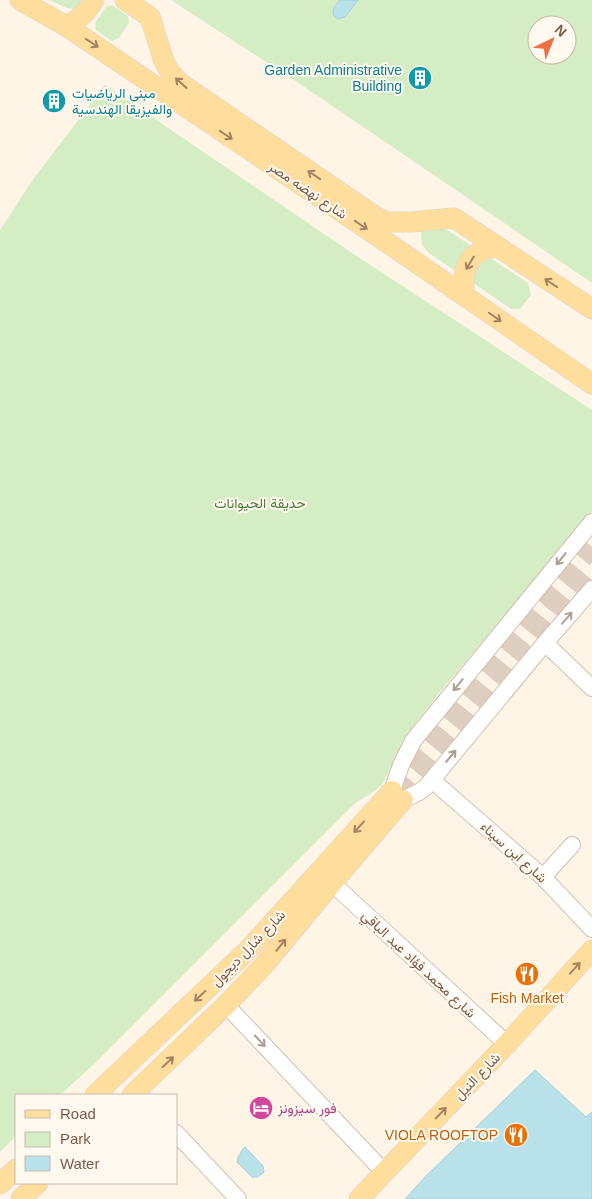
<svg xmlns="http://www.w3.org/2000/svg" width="592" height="1199" font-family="Arial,Vazirmatn,sans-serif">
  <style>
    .green { fill: #d4edc4; fill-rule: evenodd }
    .water { fill: #b9e1ea; stroke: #9fd1dc }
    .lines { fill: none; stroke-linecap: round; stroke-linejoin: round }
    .major-tunnel { stroke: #ddcec0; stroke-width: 20; stroke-dasharray: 20 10; stroke-linecap: butt }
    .minor-casing { stroke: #d4bfae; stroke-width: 18 }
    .major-casing { stroke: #dcd4d0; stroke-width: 21 }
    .minor { stroke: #fff; stroke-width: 16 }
    .major { stroke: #ffdd9d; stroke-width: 20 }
    .oneway { stroke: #a28262 }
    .oneway2 { stroke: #af9d92 }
    .labels { text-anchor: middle; stroke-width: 4; stroke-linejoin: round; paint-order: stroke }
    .culture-label { font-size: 14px; fill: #0d838f; stroke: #fff9ef; text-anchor: end }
    .street-label { font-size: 14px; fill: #7a5b49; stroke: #fff9ef }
    .park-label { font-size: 14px; fill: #4d7a3d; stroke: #fff9ef }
    .food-label { font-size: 14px; fill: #c56008; stroke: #fff9ef }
    .hotel-label { font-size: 14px; fill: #b23c85; stroke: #fff9ef; text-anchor: start }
  </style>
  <rect width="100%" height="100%" fill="#fef5e7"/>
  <!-- green -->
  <path class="green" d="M49,0H84L82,4L74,9L67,8Z
    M171,0H592V283L306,88ZM537,25H567V55H537Z
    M112,5L128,16L129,23L119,38L112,41L96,30L95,23L106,7Z
    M105,85L352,253L592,410V511L440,692L413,727L401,748L381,786L367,796L358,801L349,809L92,1066L60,1095H16V1136L0,1152V230L34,178Z
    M438,224L528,283L531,295L520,309H511L429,253L422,245L421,233L427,225Z"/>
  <!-- water -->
  <path class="water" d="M340,0H358L345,17L338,19L335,17C330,10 336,5 340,0Z
    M535,1070L586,1117L592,1112V1199H405L426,1176Z
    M245,1147L263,1166L264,1172L258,1177H252L237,1162L238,1157C241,1154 241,1150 245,1147Z"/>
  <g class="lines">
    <!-- major-tunnel -->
    <path class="major-tunnel" d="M392,791L497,661L592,547
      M403,800L592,572"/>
    <!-- minor casing -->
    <g class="minor-casing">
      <path id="minor" d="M545,643L592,688
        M432,780L543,877L592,929
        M392,791L401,765L413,741L592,522
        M403,800L419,792L426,787L545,643L592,589
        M543,877L572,845
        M332,883L507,1044
        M226,1005L385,1173
        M176,1133L238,1199"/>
    </g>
    <!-- major casing -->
    <g class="major-casing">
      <path id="major" d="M20,0L66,26L398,250L592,384
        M125,0L150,17L164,61L170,72L180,83L376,217L387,222H411L454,218L592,309
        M66,26C79,19 87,13 94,0
        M465,296C460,270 469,249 498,247
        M95,1095L249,949L392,791
        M132,1095L226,1005L265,964L332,883L403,800
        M0,1184L16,1169
        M21,1199L38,1183
        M359,1199L507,1044L592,950"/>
    </g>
    <!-- minor -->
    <use href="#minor" class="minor"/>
    <!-- major -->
    <use href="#major" class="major"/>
  </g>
  <!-- one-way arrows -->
  <defs><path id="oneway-shaft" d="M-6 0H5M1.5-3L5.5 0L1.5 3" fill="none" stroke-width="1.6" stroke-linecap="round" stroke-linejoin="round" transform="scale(1.25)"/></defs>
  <g class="oneway">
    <use href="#oneway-shaft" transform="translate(92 43) rotate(34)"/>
    <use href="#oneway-shaft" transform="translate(181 83) rotate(-138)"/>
    <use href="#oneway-shaft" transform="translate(226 135) rotate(34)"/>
    <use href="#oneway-shaft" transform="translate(314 175) rotate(-146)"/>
    <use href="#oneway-shaft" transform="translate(361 225) rotate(34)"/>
    <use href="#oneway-shaft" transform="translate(470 263) rotate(121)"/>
    <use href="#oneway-shaft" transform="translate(551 283) rotate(-146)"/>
    <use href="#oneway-shaft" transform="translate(495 317) rotate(35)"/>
    <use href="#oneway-shaft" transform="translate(359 827) rotate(132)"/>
    <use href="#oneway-shaft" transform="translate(281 945) rotate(-51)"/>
    <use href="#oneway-shaft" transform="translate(575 968) rotate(-48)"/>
    <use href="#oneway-shaft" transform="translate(200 996) rotate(137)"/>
    <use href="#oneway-shaft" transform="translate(168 1062) rotate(-43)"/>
    <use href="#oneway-shaft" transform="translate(441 1113) rotate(-46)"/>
  </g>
  <g class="oneway2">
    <use href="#oneway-shaft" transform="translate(561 559) rotate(129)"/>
    <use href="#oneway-shaft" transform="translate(567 618) rotate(-49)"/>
    <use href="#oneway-shaft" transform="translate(458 685) rotate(129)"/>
    <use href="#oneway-shaft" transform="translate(451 756) rotate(-50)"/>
    <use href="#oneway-shaft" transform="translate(260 1041) rotate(47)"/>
  </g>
  <!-- icons -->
  <defs>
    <g id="building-disc" transform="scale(1.25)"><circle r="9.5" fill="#0f9aa8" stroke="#fff9ef"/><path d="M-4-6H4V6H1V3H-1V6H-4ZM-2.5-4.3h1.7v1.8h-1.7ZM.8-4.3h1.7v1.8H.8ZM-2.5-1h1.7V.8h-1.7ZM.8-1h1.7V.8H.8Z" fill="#fff"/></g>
    <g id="restaurant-disc" transform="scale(1.25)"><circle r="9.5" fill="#e8710a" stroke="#fff9ef"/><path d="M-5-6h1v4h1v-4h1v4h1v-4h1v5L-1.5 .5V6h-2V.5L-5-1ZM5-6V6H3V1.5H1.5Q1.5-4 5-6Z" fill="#fff"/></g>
    <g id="hotel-disc" transform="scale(1.25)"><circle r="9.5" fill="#d1479c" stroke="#fff9ef"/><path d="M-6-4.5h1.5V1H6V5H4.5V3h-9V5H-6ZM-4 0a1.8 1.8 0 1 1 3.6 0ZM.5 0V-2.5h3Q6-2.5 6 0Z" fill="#fff"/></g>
  </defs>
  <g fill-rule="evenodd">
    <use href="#building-disc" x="420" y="78"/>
    <use href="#building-disc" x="54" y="101"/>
    <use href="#restaurant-disc" x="527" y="974"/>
    <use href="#hotel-disc" x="261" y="1108"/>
    <use href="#restaurant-disc" x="516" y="1135"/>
  </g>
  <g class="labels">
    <!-- culture labels -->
    <g class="culture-label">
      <text x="402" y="75">Garden Administrative<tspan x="402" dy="16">Building</tspan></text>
      <text x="72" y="98" text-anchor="start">مبنى الرياضيات<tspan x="72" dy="16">والفيزيقا الهندسية</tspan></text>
    </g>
    <!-- street labels -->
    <g class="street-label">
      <text transform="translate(308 190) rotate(34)" y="5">شارع نهضه مصر</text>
      <text transform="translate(514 852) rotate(42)" y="5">شارع ابن سيناء</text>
      <text transform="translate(248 948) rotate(-46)" y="5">شارع شارل ديجول</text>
      <text transform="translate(419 964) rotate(43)" y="5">شارع محمد فؤاد عبد الباقي</text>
      <text transform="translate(477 1076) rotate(-46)" y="5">شارع النيل</text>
    </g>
    <!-- park labels -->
    <g class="park-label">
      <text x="260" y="508">حديقة الحيوانات</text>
    </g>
    <!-- food labels -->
    <g class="food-label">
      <text x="527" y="1003">Fish Market</text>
      <text x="498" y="1140" text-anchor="end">VIOLA ROOFTOP</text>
    </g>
    <!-- hotel labels -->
    <g class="hotel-label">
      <text x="278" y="1113">فور سيزونز</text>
    </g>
  </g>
  <!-- legend -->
  <rect x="15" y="1094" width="162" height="90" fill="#fff9ef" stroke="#cabaad"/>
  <rect x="25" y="1110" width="25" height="8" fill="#ffdd9d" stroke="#cabaad"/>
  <text x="60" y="1119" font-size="15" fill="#7a5b49">Road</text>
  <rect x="25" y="1132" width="25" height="15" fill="#d4edc4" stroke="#cabaad"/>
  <text x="60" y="1144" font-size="15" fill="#7a5b49">Park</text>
  <rect x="25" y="1156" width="25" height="15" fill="#b9e1ea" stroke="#cabaad"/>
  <text x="60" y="1169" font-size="15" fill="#7a5b49">Water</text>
  <!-- north arrow -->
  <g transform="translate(552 40) rotate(43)"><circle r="24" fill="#fff9ef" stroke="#cabaad"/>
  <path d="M0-4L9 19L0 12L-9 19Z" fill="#f06e44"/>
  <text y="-8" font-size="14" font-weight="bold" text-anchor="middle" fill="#7a5b49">N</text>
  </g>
</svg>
